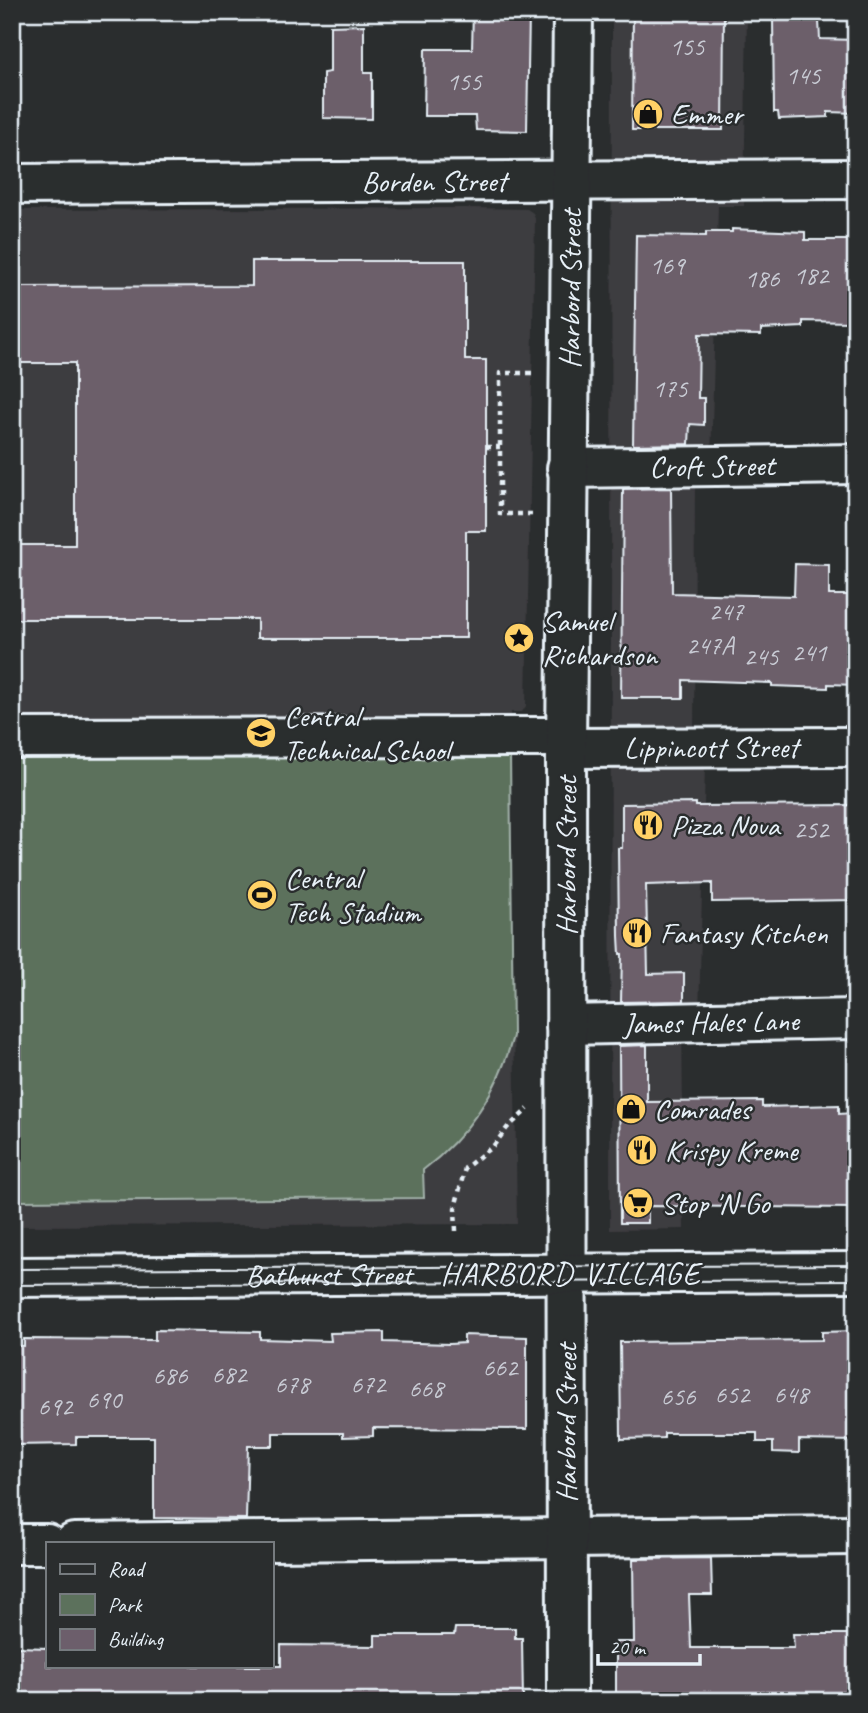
<svg xmlns="http://www.w3.org/2000/svg" width="868" height="1713" font-family="Caveat,sans-serif">
  <style>
    .built { fill: #3e3c40 }
    .green { fill: #5c715c; stroke: #a2b1aa; stroke-width: 2 }
    .building { fill: #6c5e6b; stroke: #e8f1f8; stroke-width: 2 }
    .lines { fill: none; stroke-linecap: round; stroke-linejoin: round }
    .minor-casing { stroke: #e8f1f8; stroke-width: 44 }
    .major-casing { stroke: #e8f1f8; stroke-width: 44 }
    .path { stroke: #e8f1f8; stroke-width: 4.5; stroke-dasharray: 5 5; stroke-linecap: butt }
    .minor { stroke: #2a2d2e; stroke-width: 38 }
    .major { stroke: #2a2d2e; stroke-width: 38 }
    .tram { stroke: #e8f1f8; stroke-width: 2 }
    .labels { text-anchor: middle; stroke-width: 5; stroke-linejoin: round; paint-order: stroke }
    .number-label { font-size: 26px; fill: #c9ccd5 }
    .poi-label { font-size: 30px; fill: #e8f1f8; stroke: #2a2d2e; text-anchor: start }
    .street-label { font-size: 30px; fill: #e8f1f8; stroke: #2a2d2e }
    .neighbourhood-label { font-size: 32px; letter-spacing: 2px; fill: #e8f1f8; stroke: #2a2d2e }
  </style>
  <rect width="100%" height="100%" fill="#2a2d2e"/>
  <filter id="ink" filterUnits="userSpaceOnUse"><feTurbulence type="fractalNoise" baseFrequency=".0143" numOctaves="2"/><feDisplacementMap in="SourceGraphic" scale="14" xChannelSelector="R" yChannelSelector="G"/><feConvolveMatrix kernelMatrix="1 2 1 2 8 2 1 2 1" color-interpolation-filters="sRGB"/></filter>
  <g filter="url(#ink)">
    <!-- built -->
    <path class="built" d="M612,12H747L744,206H718L711,463L695,464L694,763H705L699,1017L682,1018L684,1229L610,1230Z
      M465,208L527,209L533,213L535,219L526,706L522,712H511L510,753L517,1224L12,1226V210Z"/>
    <!-- green -->
    <path class="green" d="M510,753L513,1036C499,1090 467,1137 423,1170L424,1198L12,1201V754Z"/>
    <!-- building -->
    <path class="building" d="M473,12H529L527,131L476,130L475,116H424L425,49H472Z
      M633,12H724L723,130H632Z
      M802,17V21H819L820,39L856,40V113L828,112V117L779,119L778,112H774L773,18Z
      M364,25V73H372V119L323,118V73L330,72V26Z
      M732,229L805,232V240H856V307H850V322L803,321V327L761,329V335L699,334L698,398H704V425L690,424L689,444L633,445L636,235L706,236V232H732Z
      M252,261H465V360H486V531H466V638H257V619H12V545H75V363H12V287L252,286Z
      M671,488L672,593L794,596L795,564L829,565V595H856V685L828,684V688L772,686V683L683,680V698H621L623,489Z
      M696,803V806L856,805V900L712,902V883L646,885L648,974L684,973V1001L621,1002L622,954H620L619,936L618,848H622V804Z
      M647,1045V1102L762,1101V1107L839,1105V1114L852,1113L853,1208L648,1206V1223H620L619,1046Z
      M155,1330L260,1332V1339L331,1341L330,1333L384,1332V1342L450,1344L464,1343V1335L527,1337V1429L373,1428V1436L343,1437V1433H273V1446H248L246,1519L154,1518V1437H76V1444L12,1445V1346H24V1339L155,1340Z
      M854,1331L856,1441L799,1440V1453L773,1452V1442H757V1433H664V1438L621,1439L620,1342L822,1340V1332Z
      M711,1558L712,1595H689L691,1648H794L793,1634H848V1640H856V1701H616V1642H634L633,1559Z
      M455,1628H515V1638H522L523,1701H15L18,1647L47,1648V1666H281V1645L375,1646V1635H454Z"/>
    <g class="lines">
      <!-- minor casing -->
      <g class="minor-casing">
        <g id="minor">
          <path id="s1" d="M12,184L856,179"/>
          <path id="s2" d="M567,468L856,464"/>
          <path d="M12,738L566,737"/>
          <path id="s3" d="M566,748L856,747"/>
          <path id="s4" d="M566,1025L856,1019"/>
          <path d="M74,1543L856,1535"/>
          <path d="M12,1544H47"/>
          <path id="s5" d="M567,1701L566,748L573,12"/>
        </g>
      </g>
      <!-- major casing -->
      <g class="major-casing">
        <g id="major">
          <path id="s6" d="M12,1277L856,1272"/>
        </g>
      </g>
      <!-- path -->
      <path class="path" d="M486,447H500
        M532,514H500V373H535
        M456,1231L455,1208L465,1168L494,1145L507,1128L528,1109"/>
      <!-- minor -->
      <use href="#minor" class="minor"/>
      <!-- major -->
      <use href="#major" class="major"/>
      <!-- tram -->
      <path class="tram" d="M12,1269L856,1265
        M12,1285L856,1280"/>
    </g>
  </g>
  <!-- icons -->
  <defs>
    <g id="shop-disc" transform="scale(1.575)"><circle r="9.5" fill="#ffd166" stroke="#2a2d2e"/><path d="M-5-2.5h2.3a2.7 3.5 0 0 1 5.4 0H5L5.5 6h-11ZM-1.5-2.5h3a1.5 2.3 0 0 0-3 0Z" fill="#111"/></g>
    <g id="sight-disc" transform="scale(1.575)"><circle r="9.5" fill="#ffd166" stroke="#2a2d2e"/><path d="M0-6L1.8-2.2L6-1.7L2.9 1.2L3.7 5.4L0 3.3L-3.7 5.4L-2.9 1.2L-6-1.7L-1.8-2.2Z" fill="#111"/></g>
    <g id="school-disc" transform="scale(1.575)"><circle r="9.5" fill="#ffd166" stroke="#2a2d2e"/><path d="M0-5L7-2L0 1L-7-2ZM-4 1L0 2.5L4 1V4Q0 6-4 4Z" fill="#111"/></g>
    <g id="restaurant-disc" transform="scale(1.575)"><circle r="9.5" fill="#ffd166" stroke="#2a2d2e"/><path d="M-5-6h1v4h1v-4h1v4h1v-4h1v5L-1.5 .5V6h-2V.5L-5-1ZM5-6V6H3V1.5H1.5Q1.5-4 5-6Z" fill="#111"/></g>
    <g id="stadium-disc" transform="scale(1.575)"><circle r="9.5" fill="#ffd166" stroke="#2a2d2e"/><path d="M0-5a6.5 5 0 1 0 0 10a6.5 5 0 1 0 0-10ZM-3.5-1.8h7v3.6h-7Z" fill="#111"/></g>
    <g id="supermarket-disc" transform="scale(1.575)"><circle r="9.5" fill="#ffd166" stroke="#2a2d2e"/><path d="M-6-5.5h2.5l.6 2H6L4.5 2H-2.5L-4.4-4H-6ZM-1.5 3.2a1.3 1.3 0 1 0 .1 0ZM3 3.2a1.3 1.3 0 1 0 .1 0Z" fill="#111"/></g>
  </defs>
  <g fill-rule="evenodd">
    <use href="#shop-disc" x="648" y="114"/>
    <use href="#sight-disc" x="519" y="638"/>
    <use href="#school-disc" x="261" y="733"/>
    <use href="#restaurant-disc" x="648" y="825"/>
    <use href="#stadium-disc" x="262" y="895"/>
    <use href="#restaurant-disc" x="637" y="933"/>
    <use href="#shop-disc" x="631" y="1109"/>
    <use href="#restaurant-disc" x="642" y="1150"/>
    <use href="#supermarket-disc" x="638" y="1203"/>
  </g>
  <g class="labels">
    <!-- number labels -->
    <g class="number-label">
      <text x="687" y="55">155</text>
      <text x="803" y="84">145</text>
      <text x="464" y="90">155</text>
      <text x="667" y="274">169</text>
      <text x="811" y="284">182</text>
      <text x="762" y="287">186</text>
      <text x="670" y="397">175</text>
      <text x="726" y="620">247</text>
      <text x="710" y="654">247A</text>
      <text x="809" y="661">241</text>
      <text x="761" y="665">245</text>
      <text x="811" y="838">252</text>
      <text x="500" y="1376">662</text>
      <text x="229" y="1383">682</text>
      <text x="170" y="1384">686</text>
      <text x="292" y="1393">678</text>
      <text x="368" y="1393">672</text>
      <text x="426" y="1397">668</text>
      <text x="732" y="1403">652</text>
      <text x="791" y="1403">648</text>
      <text x="678" y="1405">656</text>
      <text x="104" y="1408">690</text>
      <text x="55" y="1415">692</text>
    </g>
    <!-- poi labels -->
    <g class="poi-label">
      <text x="671" y="124">Emmer</text>
      <text x="542" y="631">Samuel<tspan x="542" dy="34">Richardson</tspan></text>
      <text x="284" y="726">Central<tspan x="284" dy="34">Technical School</tspan></text>
      <text x="671" y="835">Pizza Nova</text>
      <text x="285" y="888">Central<tspan x="285" dy="34">Tech Stadium</tspan></text>
      <text x="660" y="943">Fantasy Kitchen</text>
      <text x="654" y="1119">Comrades</text>
      <text x="665" y="1160">Krispy Kreme</text>
      <text x="661" y="1213">Stop 'N Go</text>
    </g>
    <!-- street labels -->
    <g class="street-label">
      <text dy="10" stroke="none"><textPath href="#s1" startOffset="422">Borden Street</textPath></text>
      <text dy="10" stroke="none"><textPath href="#s5" startOffset="1412">Harbord Street</textPath></text>
      <text dy="10" stroke="none"><textPath href="#s2" startOffset="145">Croft Street</textPath></text>
      <text dy="10" stroke="none"><textPath href="#s3" startOffset="145">Lippincott Street</textPath></text>
      <text transform="translate(566 856) rotate(-90)" y="10">Harbord Street</text>
      <text dy="10" stroke="none"><textPath href="#s4" startOffset="145">James Hales Lane</textPath></text>
      <text dy="10" stroke="none"><textPath href="#s6" startOffset="317">Bathurst Street</textPath></text>
      <text transform="translate(566 1423) rotate(-90)" y="10">Harbord Street</text>
    </g>
    <!-- neighbourhood labels -->
    <g class="neighbourhood-label">
      <text x="571" y="1284">HARBORD VILLAGE</text>
    </g>
  </g>
  <!-- margin -->
  <rect width="868" height="1713" fill="none" stroke="#2a2d2e" stroke-width="42"/>
  <rect x="21" y="21" width="826" height="1671" fill="none" stroke="#e8f1f8" stroke-width="2.5" filter="url(#ink)"/>
  <!-- legend -->
  <rect x="46" y="1542" width="228" height="126" fill="#2a2d2e" stroke="#767b7f" stroke-width="2"/>
  <rect x="60" y="1564" width="35" height="10" fill="#2a2d2e" stroke="#767b7f" stroke-width="2"/>
  <text x="108" y="1576" font-size="21" fill="#e8f1f8">Road</text>
  <rect x="60" y="1594" width="35" height="21" fill="#5c715c" stroke="#767b7f" stroke-width="2"/>
  <text x="108" y="1612" font-size="21" fill="#e8f1f8">Park</text>
  <rect x="60" y="1629" width="35" height="21" fill="#6c5e6b" stroke="#767b7f" stroke-width="2"/>
  <text x="108" y="1646" font-size="21" fill="#e8f1f8">Building</text>
  <!-- scale -->
  <path d="M598 1654v10h102v-10" fill="none" stroke="#e8f1f8" stroke-width="3.5"/>
  <text x="609" y="1654" font-size="21" fill="#e8f1f8" stroke="#2a2d2e" stroke-width="5" paint-order="stroke">20 m</text>
</svg>
